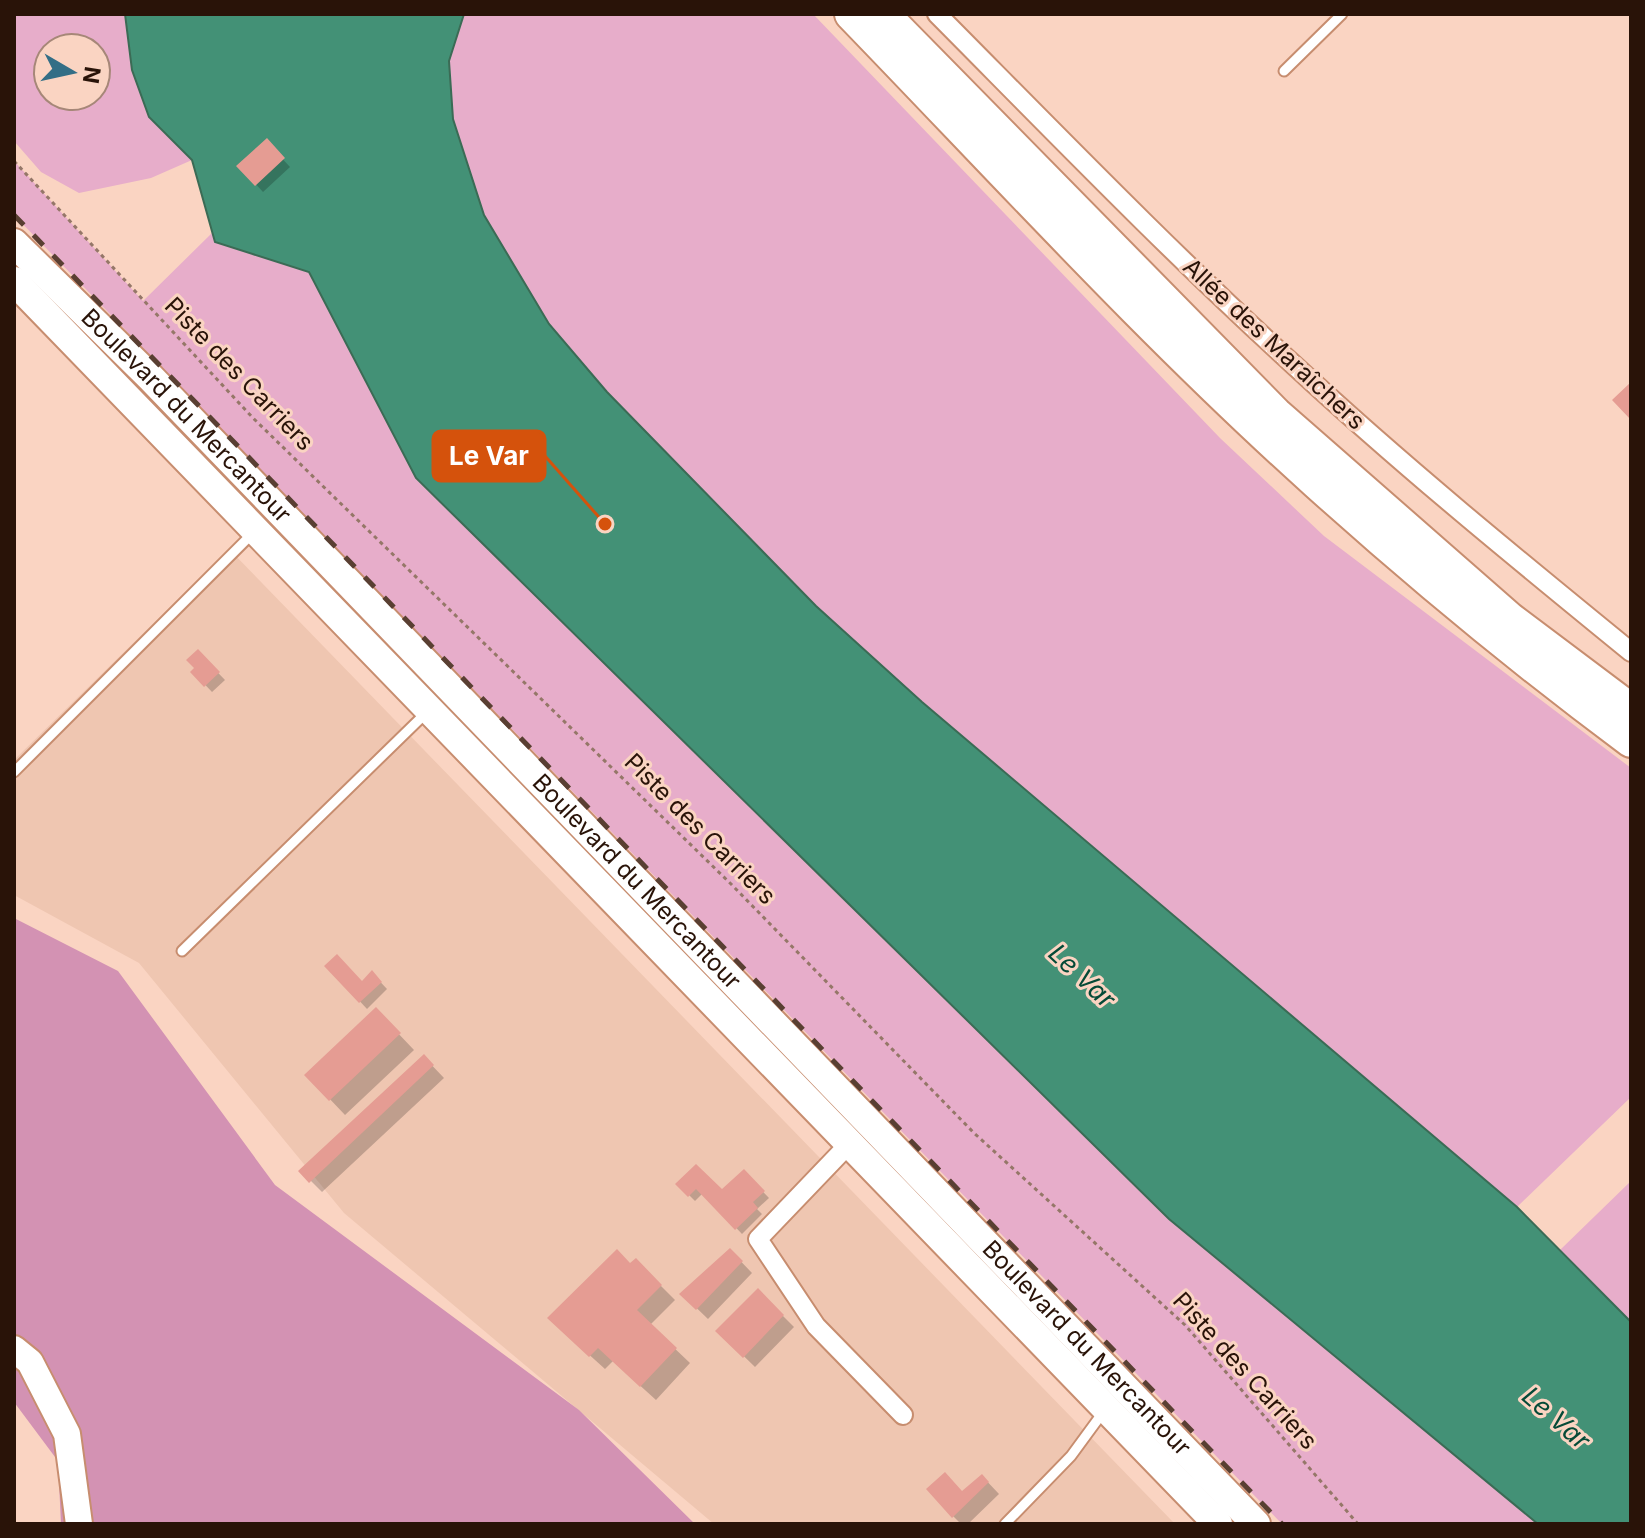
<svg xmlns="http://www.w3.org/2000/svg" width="1645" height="1538" font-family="Inter,sans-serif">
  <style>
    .built { fill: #efc6b1 }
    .green { fill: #e7adca; fill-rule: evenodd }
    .forest { fill: #d392b3 }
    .water { fill: #439176; stroke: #3b6b55; stroke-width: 2 }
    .shadow { fill: #0003 }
    .building { fill: #e59c93 }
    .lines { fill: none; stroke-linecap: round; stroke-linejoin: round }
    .lane-casing { stroke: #c78d6f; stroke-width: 13 }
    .street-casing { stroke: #c78d6f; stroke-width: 22 }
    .secondary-casing { stroke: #c78d6f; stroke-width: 30 }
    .primary-casing { stroke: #c78d6f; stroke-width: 32 }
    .highway-casing { stroke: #c78d6f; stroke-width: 36 }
    .path { stroke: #957768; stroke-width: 3; stroke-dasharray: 4 4; stroke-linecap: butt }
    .lane { stroke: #fff; stroke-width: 9 }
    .street { stroke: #fff; stroke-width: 18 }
    .secondary { stroke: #fff; stroke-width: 26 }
    .primary { stroke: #fff; stroke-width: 28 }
    .highway { stroke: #fff; stroke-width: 32 }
    .rail { stroke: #593f32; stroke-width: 5; stroke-dasharray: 14 14; stroke-linecap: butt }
    .labels { text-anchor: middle; stroke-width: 6; stroke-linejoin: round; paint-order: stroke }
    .street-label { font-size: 24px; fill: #291308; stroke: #fad4c2 }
    .water-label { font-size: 26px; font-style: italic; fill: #054a37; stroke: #fad4c2 }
    .leader { fill: none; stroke: #d5520c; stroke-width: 3 }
    .callout-dot { fill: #d5520c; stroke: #fad4c2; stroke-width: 3 }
    .callout { fill: #d5520c; stroke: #d5520c; stroke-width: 3 }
    .callout-label { font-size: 26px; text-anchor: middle; font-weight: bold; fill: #fff }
  </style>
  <rect width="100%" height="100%" fill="#fad4c2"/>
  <!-- built -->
  <path class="built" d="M229,549L1175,1524H714L344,1213L139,963L14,895V760Z"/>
  <!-- green -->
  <path class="green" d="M14,14H125L132,70L149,117L192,160L151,178L79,193L41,172L14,141ZM48,48H96V96H48Z
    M464,14H813L1220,438L1324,536L1631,768V1097L1517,1207L922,702L816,606L607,392L549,324L484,215L453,119L449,61Z
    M14,161L143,301L212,233L215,242L309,272L416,478L1169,1219L1538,1524H1282L14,215Z
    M1631,1181V1322L1560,1250Z"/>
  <!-- forest -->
  <path class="forest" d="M14,918L118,971L275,1185L579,1410L695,1524H61L58,1461L14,1402Z"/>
  <!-- water -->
  <path class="water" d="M125,14H464L449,61L453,119L484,215L549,324L607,392L816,606L922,702L1517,1207L1631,1322V1524H1538L1169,1219L416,478L309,272L215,242L192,160L149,117L132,70Z"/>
  <!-- shadow -->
  <path class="shadow" d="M266,141L290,167L263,192L239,166Z
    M198,652L225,680L212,692L193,672L197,669Z
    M327,966L362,983L372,973L387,989L367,1009Z
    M376,1010L414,1050L345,1115L307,1075Z
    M424,1057L444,1078L322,1192L301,1171Z
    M744,1172L769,1198L757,1209L762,1214L742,1234L703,1193L695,1201L678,1184L722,1192Z
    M730,1250L752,1273L708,1319L682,1294Z
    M636,1261L675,1300L650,1325L690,1363L656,1400L613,1361L605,1369L564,1332Z
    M758,1291L794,1327L755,1367L718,1331Z
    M982,1476L999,1494L968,1524H961L953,1516Z"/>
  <!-- building -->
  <path class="building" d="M267,138L285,158L255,186L236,166Z
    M1631,382V420L1612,400Z
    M198,649L220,672L204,687L190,672L194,668L186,660Z
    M337,954L362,981L372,970L382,982L359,1003L324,966Z
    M376,1007L401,1033L329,1101L304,1075Z
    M424,1054L434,1065L309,1183L298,1171Z
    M696,1164L722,1189L744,1169L765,1191L753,1202L758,1208L735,1230L696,1189L688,1197L675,1184Z
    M730,1248L743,1261L696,1310L679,1294Z
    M617,1249L630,1263L636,1258L662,1285L637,1310L677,1348L640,1387L598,1348L589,1357L547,1318Z
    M758,1288L784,1315L743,1358L715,1331Z
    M945,1472L962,1491L982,1474L989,1482L952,1518L926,1489Z"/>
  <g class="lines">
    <!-- lane casing -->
    <g class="lane-casing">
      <path id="lane" d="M1284,71L1342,14
        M14,772L253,533
        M182,951L427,712
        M1005,1524L1071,1456L1104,1411"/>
    </g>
    <!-- street casing -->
    <g class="street-casing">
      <path id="street" d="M937,14C1055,133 1171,253 1295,366C1403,466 1517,559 1631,652
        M849,1144L758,1239L816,1326L903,1415"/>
    </g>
    <!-- secondary casing -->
    <g class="secondary-casing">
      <path id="secondary" d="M14,1349L30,1362L67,1434L79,1524"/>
    </g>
    <!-- primary casing -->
    <g class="primary-casing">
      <g id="primary">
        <path id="s1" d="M14,243L151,378L1256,1524"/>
        <path d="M14,281L1218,1524"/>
      </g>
    </g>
    <!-- highway casing -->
    <g class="highway-casing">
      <path id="highway" d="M851,14C1004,172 1153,336 1317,483C1418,574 1522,660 1631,741
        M883,14L1276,414L1510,619L1631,710"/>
    </g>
    <!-- path -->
    <path class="path" d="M14,161L253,418L731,884L974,1133L1185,1325L1358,1524"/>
    <!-- lane -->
    <use href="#lane" class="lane"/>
    <!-- street -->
    <use href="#street" class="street"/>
    <!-- secondary -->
    <use href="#secondary" class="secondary"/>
    <!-- primary -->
    <use href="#primary" class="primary"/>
    <!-- highway -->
    <use href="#highway" class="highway"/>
    <!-- rail -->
    <path class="rail" d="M14,215L1282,1524"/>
  </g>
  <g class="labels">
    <!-- street labels -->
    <g class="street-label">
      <text transform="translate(1274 344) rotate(43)" y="8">Allée des Maraîchers</text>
      <text transform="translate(239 374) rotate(46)" y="8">Piste des Carriers</text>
      <text dy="8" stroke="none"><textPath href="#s1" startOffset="244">Boulevard du Mercantour</textPath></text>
      <text transform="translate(700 829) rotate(45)" y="8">Piste des Carriers</text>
      <text dy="8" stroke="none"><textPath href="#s1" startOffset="892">Boulevard du Mercantour</textPath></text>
      <text dy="8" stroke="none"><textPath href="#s1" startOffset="1540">Boulevard du Mercantour</textPath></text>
      <text transform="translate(1245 1371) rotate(48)" y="8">Piste des Carriers</text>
    </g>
    <!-- water labels -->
    <g class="water-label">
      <text transform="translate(1082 976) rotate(43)" y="9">Le Var</text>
      <text transform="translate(1556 1418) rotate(41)" y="9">Le Var</text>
    </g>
  </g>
  <!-- callouts -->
  <path class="leader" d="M605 524L545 456"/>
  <circle class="callout-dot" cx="605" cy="524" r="8"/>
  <rect class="callout" x="433" y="431" width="112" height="50" rx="8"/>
  <g class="callout-label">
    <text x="489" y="465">Le Var</text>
  </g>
  <!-- border -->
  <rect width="1645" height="1538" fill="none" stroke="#291308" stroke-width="32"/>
  <!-- north arrow -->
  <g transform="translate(72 72) rotate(99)"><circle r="38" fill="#fad4c2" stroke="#a68778" stroke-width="2"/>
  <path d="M0-6L14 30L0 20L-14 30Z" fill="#336e86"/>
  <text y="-12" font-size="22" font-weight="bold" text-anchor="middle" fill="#291308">N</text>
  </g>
</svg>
